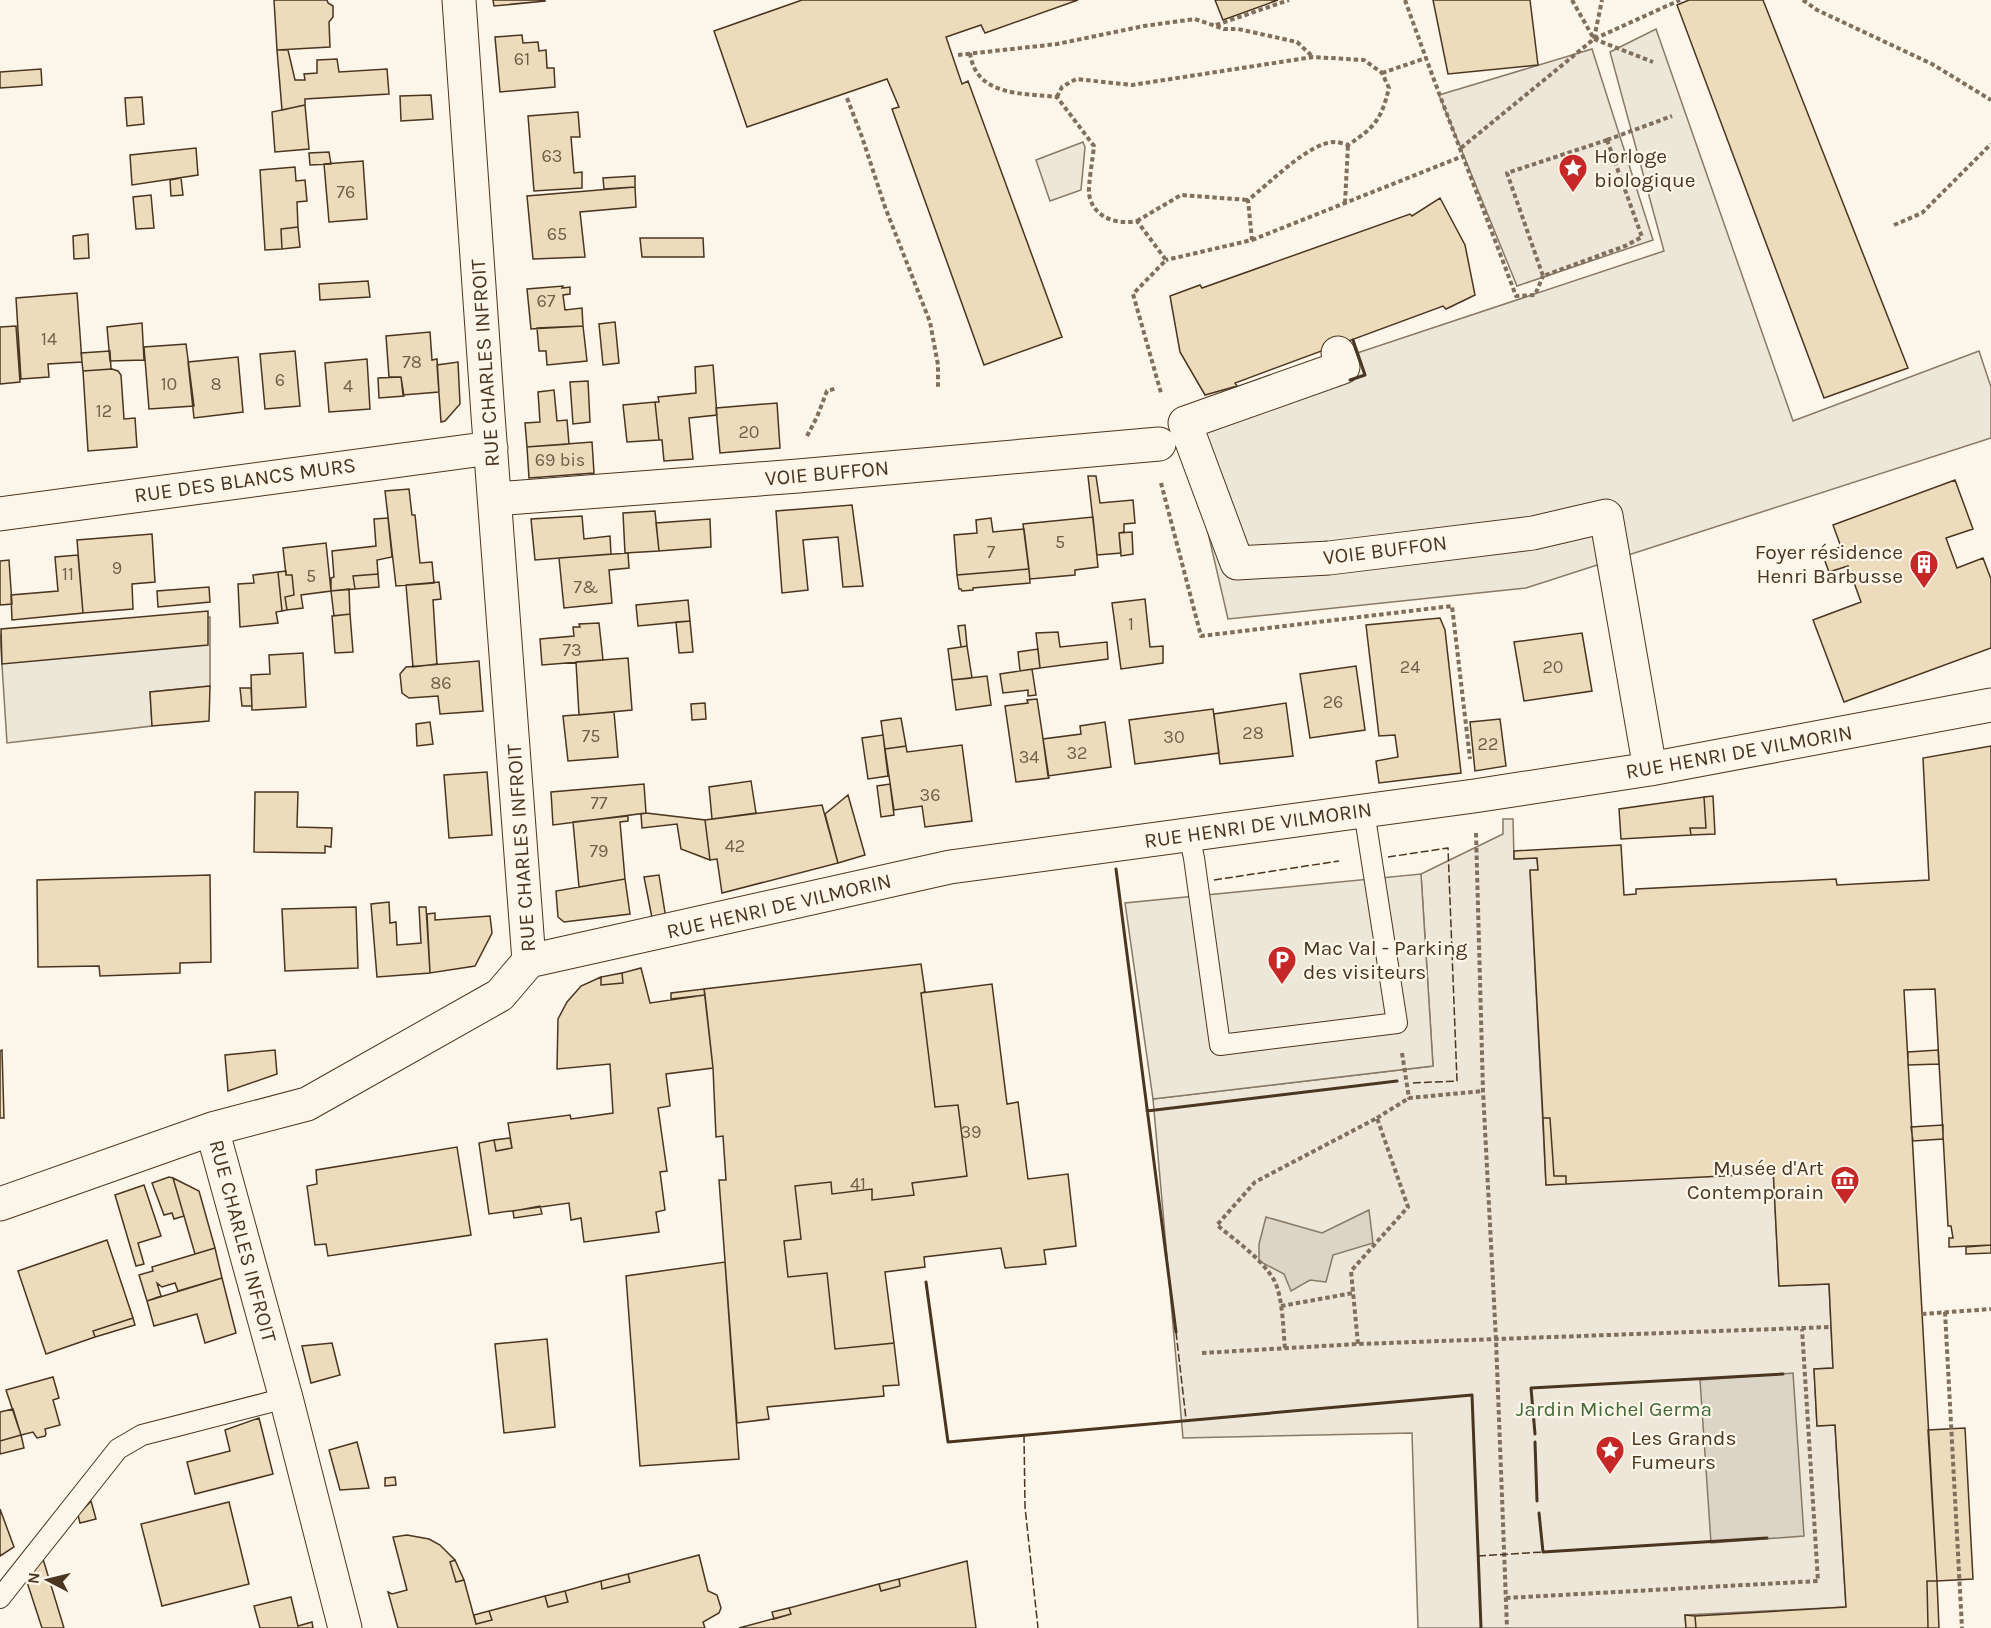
<svg xmlns="http://www.w3.org/2000/svg" width="1991" height="1628" font-family="Karla,sans-serif">
  <style>
    .green { fill: #ede6d9; stroke: #887966; stroke-width: 1.5 }
    .parking { fill: #ede7d9; stroke: #887966; stroke-width: 1.5 }
    .water { fill: #dcd4c6; stroke: #887966; stroke-width: 1.5 }
    .building { fill: #ecdcbc; stroke: #4a3520; stroke-width: 1.5 }
    .lines { fill: none; stroke-linecap: round; stroke-linejoin: round }
    .service-casing { stroke: #4a3520; stroke-width: 22 }
    .minor-casing { stroke: #4a3520; stroke-width: 35 }
    .path { stroke: #7f6f5c; stroke-width: 4; stroke-dasharray: 4.5 3; stroke-linecap: butt }
    .service { stroke: #fbf6e9; stroke-width: 20 }
    .minor { stroke: #fbf6e9; stroke-width: 33 }
    .fence { stroke: #4a3520; stroke-width: 1.5; stroke-dasharray: 8 3; stroke-linecap: butt }
    .wall { stroke: #4a3520; stroke-width: 3 }
    .labels { text-anchor: middle; stroke-width: 4.5; stroke-linejoin: round; paint-order: stroke }
    .number-label { font-size: 18px; fill: #725f47 }
    .poi-label { font-size: 21px; fill: #4a3520; stroke: #fbf6e9; text-anchor: start }
    .street-label { font-size: 21px; fill: #4a3520; stroke: #fbf6e9 }
    .park-label { font-size: 21px; fill: #436837; stroke: #fbf6e9 }
  </style>
  <rect width="100%" height="100%" fill="#fbf6e9"/>
  <!-- green -->
  <path class="green" d="M1592,49L1653,240L1517,286L1439,95Z
    M1083,142L1085,147L1081,190L1050,201L1036,160Z
    M1503,819H1513L1514,859L1537,858L1538,870L1530,871L1546,1185L1773,1167L1779,1286L1829,1284L1833,1368L1814,1369L1817,1426L1835,1425L1846,1607L1685,1615L1686,1628H1418L1412,1433L1183,1438L1153,1099L1433,1066L1421,874L1503,834Z"/>
  <!-- parking -->
  <path class="parking" d="M1656,29L1793,421L1979,351L1991,387V438L1526,588L1228,619L1180,412L1664,251L1610,52Z
    M210,617V686L150,692L152,726L7,743L0,634Z
    M1421,874L1433,1066L1153,1099L1125,903Z"/>
  <!-- water -->
  <path class="water" d="M1369,1210L1373,1243L1333,1255L1326,1282L1310,1280L1291,1291L1284,1274L1259,1261V1244L1266,1217L1322,1233Z
    M1793,1373L1804,1536L1711,1543L1700,1380Z"/>
  <!-- building -->
  <path class="building" d="M274,0H327L328,3L333,6V17L329,22L330,47L277,50Z
    M493,0H545V1L494,6Z
    M802,0H1078L985,33L981,25L946,37L962,84L968,81L1062,337L984,365L892,109L899,107L887,79L747,127L714,31Z
    M1215,0H1278L1223,20Z
    M1433,0H1530L1538,65L1448,74Z
    M1689,0H1763L1908,368L1824,398L1677,5Z
    M522,35L523,43L538,42L539,51L546,50L547,68H554L555,87L500,92L495,37Z
    M277,50H288L295,80H305L304,74L317,73V60L337,59L339,72L387,69L389,94L305,99V105L282,110Z
    M41,69L42,85L0,88V72Z
    M431,95L433,119L401,121L400,96Z
    M142,97L144,124L127,126L125,98Z
    M305,105L309,149L275,152L272,112Z
    M578,112L580,137H571L574,173L582,172V188L534,191L528,116Z
    M196,148L198,175L132,185L130,155Z
    M329,152L331,164L310,165L309,153Z
    M363,161L367,219L329,222L324,164Z
    M295,167L296,181L305,180L307,201L297,202L298,227L281,229L282,249L265,250L260,170Z
    M635,176V187L604,189L603,178Z
    M181,178L183,195L171,196L170,180Z
    M635,187L636,207L580,212L585,257L533,259L527,196Z
    M151,195L154,228L136,229L133,197Z
    M1440,198L1465,245L1475,295L1446,309L1443,306L1235,383L1237,386L1205,395L1180,352L1170,296L1200,285L1202,288L1410,214L1412,216Z
    M298,227L300,247L282,249L281,229Z
    M88,234L89,258L74,259L73,236Z
    M640,238H703L704,257H642Z
    M368,281L370,297L320,300L319,284Z
    M563,286L562,288L570,287V294L563,295L565,310L582,308L583,326L531,329L527,289Z
    M77,293L82,362L48,364L49,377L21,379L16,298Z
    M615,322L619,363L603,365L599,324Z
    M142,323L144,360L110,361L107,327Z
    M16,326L20,382L0,384V327Z
    M583,326L587,361L547,365L546,351H539L537,328Z
    M430,332L432,360L437,359L439,392L403,395L401,377H389L386,336Z
    M186,344L194,406L149,409L144,347Z
    M110,351L111,369L83,371L81,353Z
    M295,351L300,406L265,409L260,354Z
    M238,357L243,412L194,418L188,362Z
    M367,359L370,409L329,412L325,363Z
    M458,362L460,404L445,421L441,422L437,365Z
    M713,365L717,415L689,418L693,459L664,461L662,440H659L655,402H659L658,397L696,393L695,367Z
    M112,369L118,371L121,375L124,419L135,418L137,447L88,451L83,371Z
    M401,377L404,396L379,398L378,378Z
    M588,381L590,422L573,424L570,382Z
    M554,390L557,421L567,420L569,444L527,447L525,423L540,422L538,392Z
    M655,402L659,440L627,442L623,405Z
    M777,403L780,448L720,453L716,408Z
    M592,442L594,473L529,478L527,447Z
    M1088,476H1096L1100,503L1133,500L1135,523L1124,524V532L1119,533L1121,553L1097,555Z
    M1955,480L1973,529L1946,538L1957,568L1983,558L1991,579V648L1844,702L1813,620L1861,602L1848,566L1829,572L1822,553L1841,547L1833,525Z
    M409,489L412,515H415L420,563L432,562L434,583L396,586L385,491Z
    M852,505L863,586L843,587L838,537L803,540L808,590L782,593L776,511Z
    M655,511L659,551L625,553L623,513Z
    M582,516L584,539L610,536L611,554L535,560L531,519Z
    M1093,517L1098,567L1075,570V575L1030,579L1023,524Z
    M388,518L392,557L377,560L378,574L353,576L355,589L331,591V578L334,577L332,551L376,546L374,519Z
    M991,518L993,532L1024,529L1029,569L957,575L954,535L977,533L976,520Z
    M710,519L711,547L659,551L656,523Z
    M1132,532L1133,554L1121,556L1119,533Z
    M152,534L155,582L132,584L133,609L83,613L77,540Z
    M326,543L331,591L301,595L303,608L287,610L285,597L294,595L292,575H286L283,548Z
    M628,553L629,568L609,570L612,603L564,608L559,558Z
    M78,555L83,613L12,620L11,595L58,591L55,557Z
    M9,560L12,604L0,605V561Z
    M1029,569L1030,583L973,588V590L962,591L961,589H959L957,575Z
    M286,571V575H292L294,595L285,597L287,610L282,611L278,572Z
    M278,572L282,611L276,612L278,623L240,627L238,584L254,583L253,575Z
    M378,574L379,587L355,589L353,576Z
    M439,582L441,599L433,600L437,664L413,667L406,585Z
    M209,587L210,602L158,607L157,591Z
    M349,589L350,614L334,616L331,591Z
    M1145,599L1150,647L1163,646V663L1121,669L1112,603Z
    M688,600L690,621L638,626L636,605Z
    M208,611V645L2,664L1,629Z
    M350,614L353,652L335,653L332,616Z
    M1440,618L1445,630L1461,773L1379,783L1376,761L1398,757L1395,735L1379,736L1366,625Z
    M690,621L693,652L679,653L676,622Z
    M599,623L603,660L542,665L540,639L574,636L573,627H580L579,624Z
    M965,625L967,646L961,647L958,626Z
    M1058,632L1060,647L1107,642L1108,659L1040,668L1036,633Z
    M1582,633L1592,691L1524,701L1514,642Z
    M967,646L972,678L952,680L948,649Z
    M1038,649L1040,668L1020,671L1018,652Z
    M303,653L306,707L252,710L251,675L270,674L269,655Z
    M628,658L632,710L579,715L576,662Z
    M479,661L483,711L440,714L438,696L409,698L402,693L400,674L406,667Z
    M1356,666L1365,730L1310,738L1300,674Z
    M1032,669L1036,695L1028,696V690L1003,693L1000,674Z
    M987,676L991,705L956,710L952,680Z
    M210,686L209,721L152,726L150,692Z
    M240,688H251L252,706H242Z
    M1037,699L1049,778L1016,782L1005,706L1028,703L1027,700Z
    M705,703L706,719L692,720L691,704Z
    M1286,703L1293,756L1220,764L1214,714Z
    M1213,709L1219,753L1135,764L1129,720Z
    M614,712L618,757L568,761L563,716Z
    M901,718L906,746L885,749L881,721Z
    M1500,719L1506,766L1475,771L1470,722Z
    M430,722L433,744L417,746L416,724Z
    M1105,722L1111,767L1048,776L1043,739L1081,734L1080,726Z
    M883,735L888,776L868,779L862,738Z
    M962,745L972,821L925,827L922,806L894,810L885,749L906,746L907,752Z
    M1991,746V1245L1949,1247V1238H1953L1951,1226H1948L1935,989L1904,990L1937,1581H1927L1928,1628H1696L1695,1616L1846,1607L1835,1425L1817,1426L1814,1369L1833,1368L1829,1284L1779,1286L1773,1167L1761,1168L1762,1174L1566,1184V1176H1554L1550,1118H1543L1530,870H1538L1537,858L1514,859V851L1621,845L1624,895L1636,894V889L1836,879L1837,885L1929,880L1923,758Z
    M487,772L492,835L449,838L444,775Z
    M751,781L756,813L712,819L709,787Z
    M644,784L646,813L553,825L551,792Z
    M890,784L894,815L881,817L877,786Z
    M255,792H298L297,827L332,828L331,847L325,846V853L254,852Z
    M848,795L865,855L838,863L825,814Z
    M1713,796L1715,834L1691,835L1690,828H1706L1704,797Z
    M1704,797L1706,828H1690L1691,835L1621,839L1619,809Z
    M822,805L838,863L722,893L717,859L710,860L705,820Z
    M646,813L705,820L710,860L681,849L677,824L642,828L641,814Z
    M628,816V821L620,822L625,879L579,887L573,822Z
    M210,875L211,962L180,963V973L100,976L99,966L38,967L37,880Z
    M659,875L666,919L653,923L644,877Z
    M625,879L630,914L564,922L558,917L556,891Z
    M389,902L390,923L396,922L397,945L421,943L419,907H426L430,973L377,977L371,904Z
    M356,907L358,968L285,971L282,909Z
    M435,913V920L490,916L492,933L475,966L430,973L427,914Z
    M921,964L925,992L921,993L935,1107L958,1105L967,1176L912,1183L914,1195L872,1200V1189L832,1194L831,1182L795,1186L801,1239L784,1241L788,1277L827,1273L835,1349L894,1343L899,1385L883,1386L884,1396L767,1407L769,1419L737,1423L719,1180H726L723,1136L716,1137L713,1068L704,989Z
    M641,968L650,1003L705,995L713,1068L666,1074L670,1106L658,1108L667,1171L660,1172L665,1210L656,1212L659,1232L584,1242L581,1218L571,1220L569,1203L489,1214L479,1143L494,1140L496,1151L512,1148L508,1123L570,1115L571,1119L613,1113L610,1064L557,1069L558,1019L567,1002L581,986L601,977V985L623,983L622,973Z
    M622,973L623,983L601,985V977Z
    M992,984L1007,1104L1018,1102L1028,1179L1068,1174L1076,1246L1044,1250L1046,1264L1005,1268L1001,1248L924,1257L925,1267L885,1272L894,1343L835,1349L827,1273L788,1277L784,1241L801,1239L795,1186L831,1182L832,1194L872,1189V1200L914,1195L912,1183L967,1176L958,1105L935,1107L921,993Z
    M704,989L705,995L671,999V993Z
    M2,1050L4,1118H0V1051Z
    M275,1050L277,1074L228,1091L225,1055Z
    M1938,1050L1939,1064L1908,1065V1052Z
    M1543,1118H1550L1554,1176H1566V1184L1546,1185Z
    M1943,1125V1139L1913,1141L1911,1127Z
    M510,1138L512,1148L496,1151L494,1140Z
    M457,1147L471,1235L328,1256L326,1244L315,1245L307,1186L317,1184L316,1170Z
    M169,1177L173,1178L184,1216L174,1219L172,1213L164,1215L152,1183Z
    M173,1178L199,1191L215,1248L195,1254Z
    M144,1185L161,1236L138,1243L144,1264L136,1266L115,1195Z
    M540,1206L542,1214L514,1218L513,1211Z
    M107,1240L133,1318L93,1331L95,1337L46,1354L18,1271Z
    M1991,1245V1253L1966,1254V1247Z
    M215,1248L222,1278L178,1291L175,1283L162,1287L157,1283L161,1296L147,1301L139,1275L153,1271L152,1267Z
    M725,1262L739,1459L640,1466L626,1276Z
    M222,1278L236,1333L205,1343L197,1314L154,1326L147,1301Z
    M133,1318L135,1325L95,1337L93,1331Z
    M547,1339L555,1427L504,1433L495,1344Z
    M332,1343L340,1375L311,1383L302,1346Z
    M53,1377L59,1398L53,1400L60,1425L45,1429L46,1434L45,1436L37,1438L33,1432L21,1435L6,1390Z
    M13,1409L21,1435L0,1441V1412Z
    M259,1418L273,1474L195,1494L187,1462L230,1451L225,1430Z
    M1965,1428L1973,1579L1937,1581L1928,1430Z
    M21,1435L24,1448L0,1454V1441Z
    M357,1442L369,1488L340,1490L329,1450Z
    M395,1477L396,1485L385,1486V1478Z
    M91,1501L96,1519L80,1523L78,1515Z
    M229,1502L249,1584L162,1606L141,1524Z
    M0,1509L14,1547L0,1556Z
    M407,1535L429,1539L440,1545L455,1560L450,1562L456,1582L464,1580L476,1624L492,1620L489,1611L545,1596L548,1607L568,1602L565,1591L601,1581L602,1589L630,1582L628,1574L699,1555L708,1591L717,1595L721,1608L719,1613L703,1622L705,1628H398L388,1592L392,1594L407,1590L393,1537Z
    M43,1559L64,1628H42L26,1579Z
    M455,1560L464,1580L456,1582L450,1562Z
    M967,1561L976,1628H739L791,1614L789,1608L879,1584L881,1591L900,1586L899,1579Z
    M628,1574L630,1582L602,1589L601,1581Z
    M899,1579L900,1586L881,1591L879,1584Z
    M1927,1581H1937L1939,1628H1928Z
    M565,1591L568,1602L548,1607L545,1596Z
    M291,1597L298,1626L312,1622L313,1628H260L254,1606Z
    M789,1608L791,1614L774,1619L772,1612Z
    M489,1611L492,1620L476,1624L474,1615Z
    M1685,1615L1695,1616L1696,1628H1686Z"/>
  <g class="lines">
    <!-- service casing -->
    <g class="service-casing">
      <path id="service" d="M1189,835L1194,858L1220,1045L1397,1023L1364,811
        M0,1598L118,1449L142,1435L286,1398"/>
    </g>
    <!-- minor casing -->
    <g class="minor-casing">
      <path id="minor" d="M1338,353L1343,367L1185,423L1237,563L1329,558L1533,533L1606,516L1650,769
        M495,499L798,476L1159,444
        M0,514L491,448
        M529,961L950,867L1474,796L1650,769L1991,705
        M212,1129L286,1398L345,1628
        M0,1204L212,1129L307,1104L500,995L529,961L488,415L459,0"/>
    </g>
    <!-- path -->
    <path class="path" d="M1405,0C1440,99 1479,197 1516,296L1535,295L1543,276
      M1572,0L1594,39L1602,0
      M1803,0L1817,10L1932,64L1991,100
      M1216,25L1289,0
      M1594,39L1653,62
      M970,53C976,97 1023,93 1057,97L1094,146C1093,157 1088,186 1089,194C1093,218 1117,225 1137,221L1166,260L1133,294L1161,393
      M958,55L1057,44L1144,26L1195,19L1224,29H1238L1297,42L1313,57
      M1382,73L1426,58
      M1057,97L1062,87L1076,79L1132,85L1313,57L1364,60L1382,73L1389,88C1381,120 1375,127 1348,145C1344,144 1339,142 1335,142C1309,142 1269,184 1248,200L1252,240L1166,260
      M847,98L862,137L885,207L930,322L938,365V389
      M1607,140L1642,237L1625,246L1543,276L1507,173Z
      M1607,140L1672,116
      M1461,148L1594,39L1680,0
      M1345,203L1348,145
      M1137,221L1181,195L1248,200
      M1894,225L1922,213L1991,144
      M1252,240L1463,156
      M807,436L817,417L827,391L837,388
      M1161,483L1201,636L1452,606L1470,759
      M1476,833L1483,1091L1496,1340L1507,1628
      M1402,1053L1409,1098L1483,1091
      M1377,1118L1409,1098
      M1281,1306L1353,1293
      M1945,1312L1962,1628
      M1922,1314L1991,1309
      M1285,1348C1283,1329 1283,1297 1274,1280C1261,1258 1236,1241 1217,1225L1255,1182L1377,1118L1408,1207L1351,1271L1358,1344
      M1202,1353L1358,1344L1831,1327
      M1506,1598L1818,1581L1802,1329"/>
    <!-- service -->
    <use href="#service" class="service"/>
    <!-- minor -->
    <use href="#minor" class="minor"/>
    <!-- fence -->
    <path class="fence" d="M1388,857L1448,848L1457,1081L1412,1083
      M1214,880L1339,861
      M1176,1332L1186,1419
      M1024,1435L1025,1507L1038,1628
      M1478,1556L1543,1552"/>
    <!-- wall -->
    <path class="wall" d="M1350,380L1365,375L1353,340
      M1116,869L1176,1332
      M1147,1111L1397,1081
      M926,1282L948,1442L1472,1395L1481,1628
      M1535,1434L1531,1388L1783,1374
      M1535,1442L1537,1501
      M1539,1513L1543,1552L1767,1538"/>
  </g>
  <!-- icons -->
  <defs>
    <g id="sight-pin" transform="scale(1.5)"><path d="M0 17L-7.5 6A9.5 9.5 0 1 1 7.5 6Z" fill="#c62828" stroke="#fbf6e9"/><path d="M0-6L1.8-2.2L6-1.7L2.9 1.2L3.7 5.4L0 3.3L-3.7 5.4L-2.9 1.2L-6-1.7L-1.8-2.2Z" fill="#fff"/></g>
    <g id="building-pin" transform="scale(1.5)"><path d="M0 17L-7.5 6A9.5 9.5 0 1 1 7.5 6Z" fill="#c62828" stroke="#fbf6e9"/><path d="M-4-6H4V6H1V3H-1V6H-4ZM-2.5-4.3h1.7v1.8h-1.7ZM.8-4.3h1.7v1.8H.8ZM-2.5-1h1.7V.8h-1.7ZM.8-1h1.7V.8H.8Z" fill="#fff"/></g>
    <g id="parking-pin" transform="scale(1.5)"><path d="M0 17L-7.5 6A9.5 9.5 0 1 1 7.5 6Z" fill="#c62828" stroke="#fbf6e9"/><path d="M-3.5-5.5H1a3.5 3.5 0 0 1 0 7H-1V5.5H-3.5ZM-1-3.4V-.6H.8a1.4 1.4 0 0 0 0-2.8Z" fill="#fff"/></g>
    <g id="museum-pin" transform="scale(1.5)"><path d="M0 17L-7.5 6A9.5 9.5 0 1 1 7.5 6Z" fill="#c62828" stroke="#fbf6e9"/><path d="M0-6L6-3V-2H-6V-3ZM-5-1h2V3h-2ZM-1-1h2V3h-2ZM3-1h2V3H3ZM-6 4H6V6H-6Z" fill="#fff"/></g>
  </defs>
  <g fill-rule="evenodd">
    <use href="#sight-pin" x="1573" y="168"/>
    <use href="#building-pin" x="1924" y="564"/>
    <use href="#parking-pin" x="1282" y="960"/>
    <use href="#museum-pin" x="1845" y="1180"/>
    <use href="#sight-pin" x="1610" y="1450"/>
  </g>
  <g class="labels">
    <!-- number labels -->
    <g class="number-label">
      <text x="522" y="65">61</text>
      <text x="552" y="162">63</text>
      <text x="346" y="198">76</text>
      <text x="557" y="240">65</text>
      <text x="546" y="307">67</text>
      <text x="49" y="345">14</text>
      <text x="412" y="368">78</text>
      <text x="280" y="386">6</text>
      <text x="169" y="390">10</text>
      <text x="216" y="390">8</text>
      <text x="348" y="392">4</text>
      <text x="104" y="417">12</text>
      <text x="749" y="438">20</text>
      <text x="560" y="466">69 bis</text>
      <text x="1060" y="548">5</text>
      <text x="991" y="558">7</text>
      <text x="117" y="574">9</text>
      <text x="68" y="580">11</text>
      <text x="311" y="582">5</text>
      <text x="586" y="593">7&amp;</text>
      <text x="1131" y="630">1</text>
      <text x="572" y="656">73</text>
      <text x="1410" y="673">24</text>
      <text x="1553" y="673">20</text>
      <text x="441" y="689">86</text>
      <text x="1333" y="708">26</text>
      <text x="1253" y="739">28</text>
      <text x="591" y="742">75</text>
      <text x="1174" y="743">30</text>
      <text x="1488" y="750">22</text>
      <text x="1077" y="759">32</text>
      <text x="1029" y="763">34</text>
      <text x="930" y="801">36</text>
      <text x="599" y="809">77</text>
      <text x="735" y="852">42</text>
      <text x="599" y="857">79</text>
      <text x="971" y="1138">39</text>
      <text x="858" y="1190">41</text>
    </g>
    <!-- poi labels -->
    <g class="poi-label">
      <text x="1594" y="163">Horloge<tspan x="1594" dy="24">biologique</tspan></text>
      <text x="1903" y="559" text-anchor="end">Foyer résidence<tspan x="1903" dy="24">Henri Barbusse</tspan></text>
      <text x="1303" y="955">Mac Val - Parking<tspan x="1303" dy="24">des visiteurs</tspan></text>
      <text x="1824" y="1175" text-anchor="end">Musée d'Art<tspan x="1824" dy="24">Contemporain</tspan></text>
      <text x="1631" y="1445">Les Grands<tspan x="1631" dy="24">Fumeurs</tspan></text>
    </g>
    <!-- street labels -->
    <g class="street-label">
      <text transform="translate(485 363) rotate(-94)" y="7">RUE CHARLES INFROIT</text>
      <text transform="translate(827 473) rotate(-5)" y="7">VOIE BUFFON</text>
      <text transform="translate(245 480) rotate(-8)" y="7">RUE DES BLANCS MURS</text>
      <text transform="translate(1385 550) rotate(-7)" y="7">VOIE BUFFON</text>
      <text transform="translate(1739 752) rotate(-10)" y="7">RUE HENRI DE VILMORIN</text>
      <text transform="translate(1258 825) rotate(-8)" y="7">RUE HENRI DE VILMORIN</text>
      <text transform="translate(521 848) rotate(-94)" y="7">RUE CHARLES INFROIT</text>
      <text transform="translate(779 906) rotate(-13)" y="7">RUE HENRI DE VILMORIN</text>
      <text transform="translate(243 1241) rotate(75)" y="7">RUE CHARLES INFROIT</text>
    </g>
    <!-- park labels -->
    <g class="park-label">
      <text x="1614" y="1416">Jardin Michel Germa</text>
    </g>
  </g>
  <!-- north arrow -->
  <g transform="translate(48 1580) rotate(277)" stroke="#fbf6e9" stroke-width="4.5" paint-order="stroke">
  <path d="M0-4.5L10 22L0 15L-10 22Z" fill="#4a3520"/>
  <text y="-9" font-size="16" font-weight="bold" text-anchor="middle" fill="#4a3520">N</text>
  </g>
</svg>
